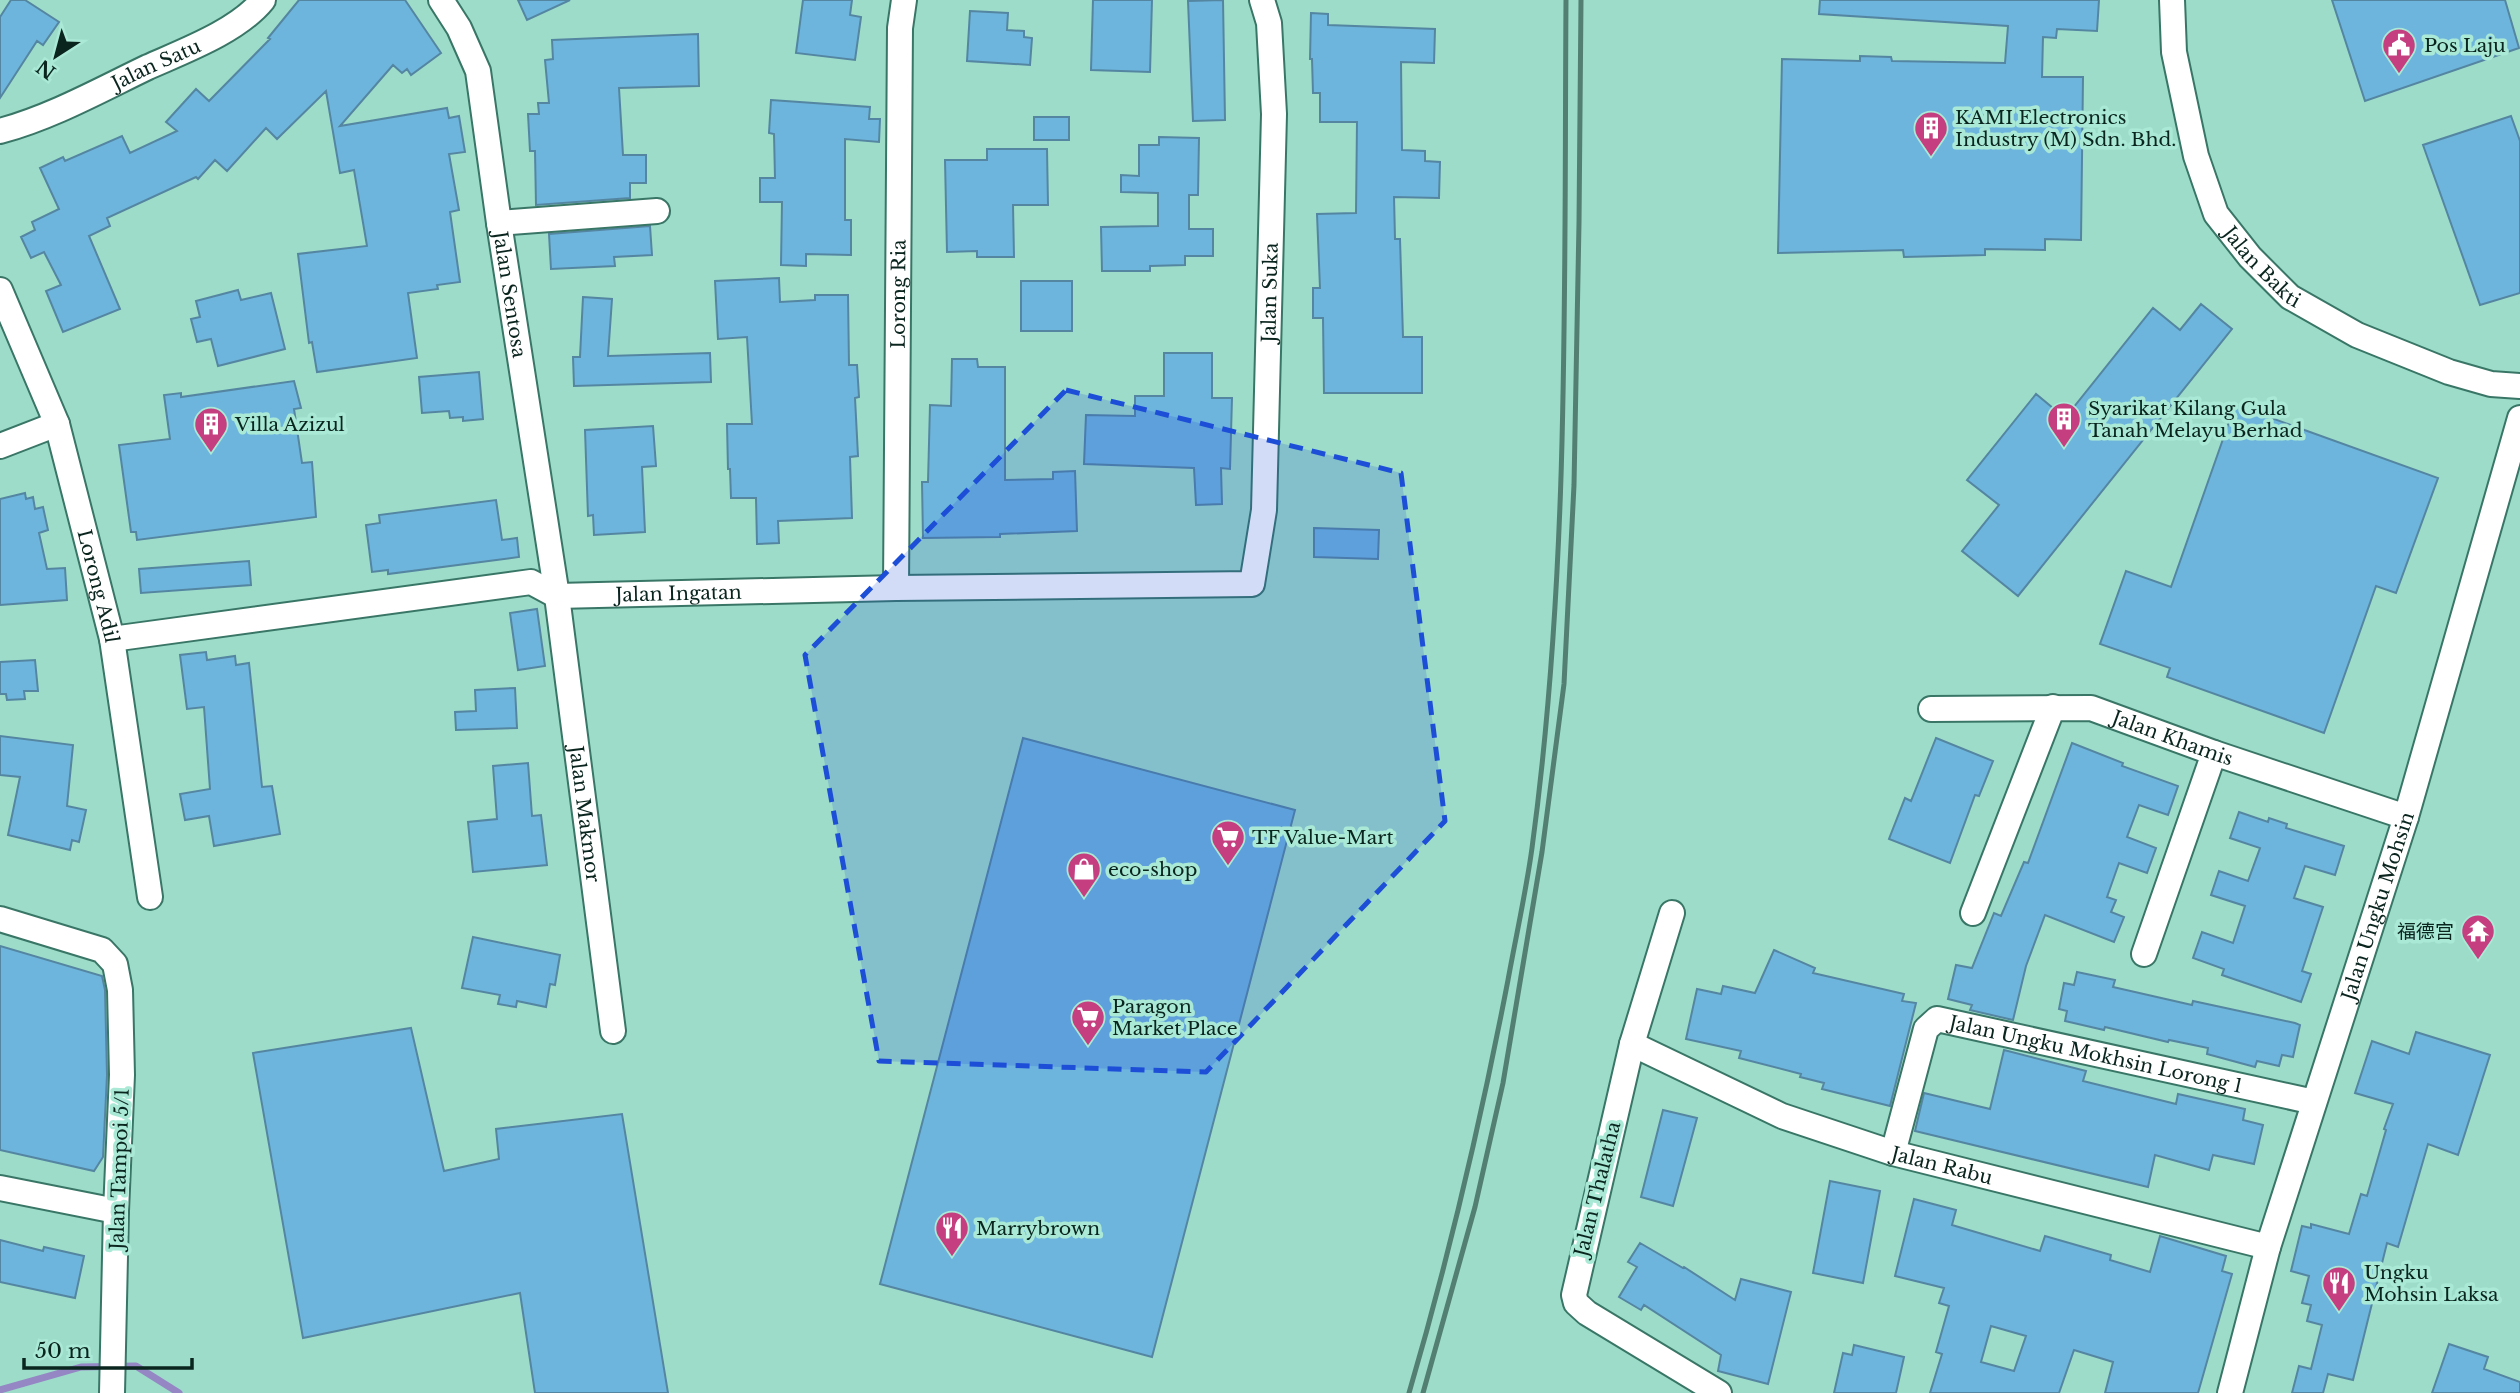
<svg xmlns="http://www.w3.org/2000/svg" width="2520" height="1393" font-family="'Libre Baskerville','Noto Sans SC',serif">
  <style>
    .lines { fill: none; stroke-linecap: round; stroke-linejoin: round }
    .stream { stroke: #9586c4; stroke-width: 7 }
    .building { fill: #6eb5dd; stroke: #5486a2; stroke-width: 2; fill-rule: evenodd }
    .minor-casing { stroke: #397666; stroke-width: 28 }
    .minor { stroke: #fff; stroke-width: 24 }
    .rail { stroke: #527f72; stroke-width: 5 }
    .marked { fill: #1d4ed8; fill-opacity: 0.2; stroke: #1d4ed8; stroke-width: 5; stroke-dasharray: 14 9; stroke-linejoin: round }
    .labels { text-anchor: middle; stroke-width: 7; stroke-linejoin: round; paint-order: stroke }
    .poi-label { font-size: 19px; fill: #0a241e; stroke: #aae9d6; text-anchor: start }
    .street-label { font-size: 19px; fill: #0a241e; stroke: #aae9d6 }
  </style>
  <rect width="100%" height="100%" fill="#9ddcc9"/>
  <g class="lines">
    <!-- stream -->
    <path class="stream" d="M0,1390L81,1367L136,1366L179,1393"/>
  </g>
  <!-- building -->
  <path class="building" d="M11,0H25L59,22L43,45L37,41L0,98V17Z
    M299,0H405L441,53L411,75L407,69L402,73L393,65L340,126L447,108L449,118L459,116L465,152L449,154L459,210L450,212L460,282L437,285L438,289L408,293L417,358L317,372L312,342L309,343L298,254L367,246L354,170L340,173L326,91L277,139L266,128L227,171L215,160L198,179L196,177L107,218L110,226L89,236L120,309L63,332L46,291L61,285L44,252L31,258L21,237L35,230L32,222L59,209L40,168L63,157L65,161L122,136L130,153L177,131L166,122L196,89L209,101L270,39L268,38Z
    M518,0H570L527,20Z
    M803,0H852L850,15L861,17L855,60L796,53Z
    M1093,0H1152L1150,72L1091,70Z
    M1223,0L1225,120L1193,121L1188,1Z
    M1820,0H2099L2097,31L2057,29L2056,38L2043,37L2042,77H2083L2081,240L2045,239V250L1985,249V255L1904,257L1903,250L1778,253L1782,59L1860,61V56L1891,57L1892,61L2005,63L2008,26L1819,14Z
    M2332,0H2505L2519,48L2365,101Z
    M970,11L1008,13L1007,30L1024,31V37L1032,38L1030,65L967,61Z
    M1311,13L1328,14V25L1435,29L1434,63L1401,62L1402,150L1425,151V161L1440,162L1439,198L1394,197L1395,239H1400L1403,337H1422V393H1324L1323,318H1313V288H1320L1317,214L1356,213L1357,122H1320V93H1313L1312,59H1310Z
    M698,34L699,86L619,88L623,155H646V183H630V198L536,205L535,151H530L528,114H539L538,103H549L545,60L553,59L552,40Z
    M771,100L870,107L869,119H880L879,142L845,139V220H851V255L806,254V266L781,265L782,202H760V178H775L774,134L769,133Z
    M2511,116L2520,141V293L2480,305L2423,145Z
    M1034,117H1069V140H1034Z
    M1159,137L1199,138L1198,195H1189V229H1213V256H1185V265L1150,266V271H1102L1101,227L1158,226V193L1121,192V175L1139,176V145H1159Z
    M987,149H1047L1048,205H1013L1014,257H977V251L947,252L945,160H987Z
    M650,226L652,255L614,257L615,266L551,269L549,234Z
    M779,278L780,302L815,300V295H848L849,365H857L859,397L855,398L858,456L850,457L852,518L778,521L779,543L757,544L756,498H731L730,469H728L727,424H752L747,337L718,339L715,281Z
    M1021,281H1072V331H1021Z
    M238,290L241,300L271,293L285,349L218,366L211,339L197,342L191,319L200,317L196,301Z
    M583,297L612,299L608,356L710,353L711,382L574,386L573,357H580Z
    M2201,304L2232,329L2018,596L1962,551L1999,505L1967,480L2036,394L2065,418L2153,308L2180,330Z
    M1164,353H1212V398H1232L1230,469L1221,468L1222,504L1196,505L1194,468L1084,464L1086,415L1135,416V396H1164Z
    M952,359H977L978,367H1005V480L1053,479V472L1075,471L1077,531L1000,534V537L923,538L922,482H928L930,405L951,406Z
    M479,372L483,419L463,421V417L450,418L449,411L422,413L419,377Z
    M294,381L301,408L294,409L302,463L312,462L316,517L137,540L136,532H131L119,445L170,439L164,395L181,393V397Z
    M2235,405L2438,478L2396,593L2376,586L2324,733L2167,677L2170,668L2100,644L2126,571L2171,587Z
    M653,426L656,466L642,467L645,532L594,535L593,515L588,516L585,430Z
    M25,493L26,499L33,497L35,509L43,507L48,530L39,533L47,569L65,568L67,600L0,605V499Z
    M496,500L502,540L517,538L519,557L388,574V570L372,572L366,525L380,523L379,515Z
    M1314,528L1379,530L1378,559L1314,557Z
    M249,561L251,585L141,593L139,569Z
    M537,609L545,666L518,670L510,613Z
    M206,652L207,660L235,656L236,665L249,663L262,787L272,786L280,834L214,846L209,816L185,820L180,794L210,789L204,707L187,709L180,655Z
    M35,660L38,691H24L25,699L7,700L6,694H0V662Z
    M515,688L517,728L456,730L455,712L476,711L475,690Z
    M0,736L73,745L67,806L86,810L79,842L72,840L70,850L8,835L20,777L0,775Z
    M1023,738L1295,810L1152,1357L880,1284Z
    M1936,738L1993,761L1979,796L1975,795L1950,863L1889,839L1905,798L1911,801Z
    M2072,743L2123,763L2122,766L2178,786L2168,815L2139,805L2127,837L2156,848L2147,873L2119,863L2107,897L2116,900L2111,912L2124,917L2114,942L2045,915L2026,966L2013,1020L1970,1010L1972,1005L1948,999L1956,965L1972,968L1994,913L2001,916L2024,862L2028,863Z
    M528,763L532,816L541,815L547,865L473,872L468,822L497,819L493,766Z
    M2239,812L2268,822L2269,818L2287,824L2286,828L2344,846L2335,875L2305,866L2294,898L2323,907L2302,971L2311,974L2301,1002L2222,975L2224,969L2193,958L2202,932L2233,943L2245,906L2211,895L2219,871L2248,881L2260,848L2230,838Z
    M473,937L560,955L555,985L550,984L546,1007L517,1001L516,1007L498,1004L500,995L462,988Z
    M0,946L102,976L105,990L107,1075L103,1157L94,1171L0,1150Z
    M1774,950L1815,968L1813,973L1904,994L1902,1001L1916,1003L1890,1106L1822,1089L1824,1083L1800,1077L1801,1074L1739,1058L1741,1051L1686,1039L1697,989L1721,994L1723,986L1755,993Z
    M2077,972L2115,980L2113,987L2192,1005L2193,1001L2295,1023L2300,1025L2293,1057L2282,1055L2279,1066L2257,1061L2255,1067L2207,1054L2208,1048L2169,1040L2168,1042L2105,1027L2104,1030L2065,1021L2067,1011L2059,1009L2064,983L2074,985Z
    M411,1028L444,1171L499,1159L496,1129L622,1114L668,1393H535L520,1293L303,1338L253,1053Z
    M2416,1032L2490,1055L2458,1155L2428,1144L2398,1247L2387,1243L2353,1380L2328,1374L2323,1393H2292L2299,1366L2311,1369L2322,1325L2307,1321L2311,1305L2302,1303L2309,1276L2291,1271L2302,1226L2311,1228V1224L2349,1234L2361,1194L2367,1196L2386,1130L2384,1129L2393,1104L2355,1093L2372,1041L2409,1054Z
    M2004,1050L2086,1071L2083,1081L2176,1104L2178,1094L2245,1109L2243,1120L2263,1125L2254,1164L2213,1155L2209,1170L2155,1155L2148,1187L1915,1131L1924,1093L1990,1109Z
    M1663,1110L1697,1118L1673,1206L1641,1197Z
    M1830,1181L1880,1191L1863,1283L1813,1273Z
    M1914,1199L1956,1210L1952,1225L2040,1251L2045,1236L2111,1255L2110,1260L2150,1272L2160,1236L2226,1256L2222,1271L2232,1274L2198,1393H2105L2113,1362L2074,1350L2059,1393H1930L1942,1354L1936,1352L1949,1306L1939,1303L1944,1288L1895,1276ZM1991,1326L2026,1336L2014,1371L1981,1362Z
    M0,1240L43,1251L44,1247L84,1256L75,1298L0,1282Z
    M1640,1243L1683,1268L1684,1267L1735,1300L1741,1279L1791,1292L1768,1384L1718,1371L1721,1355L1644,1305L1641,1310L1619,1297L1637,1267L1628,1262Z
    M2449,1344L2488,1357L2484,1369L2520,1382V1393H2432Z
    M1854,1345L1904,1357L1896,1393H1834L1843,1353L1852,1355Z"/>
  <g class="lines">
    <!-- minor casing -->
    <g class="minor-casing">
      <g id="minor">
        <path id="s1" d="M441,0L459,28L478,71L499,223L557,596L613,1031"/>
        <path id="s2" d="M2172,0L2174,52L2196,156L2216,214L2250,257L2290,297L2357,335L2449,372L2491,384L2520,386"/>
        <path id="s3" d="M0,131C52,117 100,90 148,67C184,51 238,31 263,0"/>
        <path d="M499,223L657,211"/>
        <path id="s4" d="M0,290L57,424L112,639L150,897"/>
        <path d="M0,446L57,424"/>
        <path id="s5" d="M896,588L900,28L904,0"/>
        <path id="s6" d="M112,639L531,582L557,596L896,588L1252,584L1264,510L1274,114L1269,23L1262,0"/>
        <path id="s7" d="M1931,709L2091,708L2214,753L2406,817"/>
        <path d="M1672,913L1632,1044L1574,1295L1576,1303L1587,1313L1719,1393"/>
        <path d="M1973,913L2053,707"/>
        <path d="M0,919L102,950L115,964L120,990L122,1075L116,1211L112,1393"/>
        <path d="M2144,954L2214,753"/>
        <path id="s8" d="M1632,1044L1782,1116L1893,1153L2268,1247"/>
        <path id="s9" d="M1893,1153L1926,1029L1937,1019L2314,1102"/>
        <path d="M0,1188L116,1211"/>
        <path id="s10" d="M2230,1393L2268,1247L2406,817L2520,418"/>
      </g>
    </g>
    <!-- minor -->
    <use href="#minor" class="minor"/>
    <!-- rail -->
    <path class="rail" d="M1409,1393C1449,1257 1481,1120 1508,980C1516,936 1526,892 1532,848C1570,569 1564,281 1566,0
      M1423,1393L1475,1207L1503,1083L1542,852L1564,684L1574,485L1579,223L1581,0"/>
  </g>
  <!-- marked area -->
  <path class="marked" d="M1066,390L1401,473L1445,821L1206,1072L879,1061L805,655Z"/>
  <!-- icons -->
  <defs>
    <g id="civic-pin" transform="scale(1.75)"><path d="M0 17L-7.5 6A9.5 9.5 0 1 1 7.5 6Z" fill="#c53f80" stroke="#aae9d6"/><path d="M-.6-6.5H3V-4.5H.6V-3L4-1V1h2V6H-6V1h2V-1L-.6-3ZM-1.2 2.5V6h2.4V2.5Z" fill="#fff"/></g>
    <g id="building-pin" transform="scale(1.75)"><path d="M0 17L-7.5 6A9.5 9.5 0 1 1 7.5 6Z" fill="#c53f80" stroke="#aae9d6"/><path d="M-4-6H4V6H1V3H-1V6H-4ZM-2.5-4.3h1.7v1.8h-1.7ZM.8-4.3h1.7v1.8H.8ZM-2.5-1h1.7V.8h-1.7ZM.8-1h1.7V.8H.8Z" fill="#fff"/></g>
    <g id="supermarket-pin" transform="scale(1.75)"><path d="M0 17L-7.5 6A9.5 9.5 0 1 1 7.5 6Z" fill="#c53f80" stroke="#aae9d6"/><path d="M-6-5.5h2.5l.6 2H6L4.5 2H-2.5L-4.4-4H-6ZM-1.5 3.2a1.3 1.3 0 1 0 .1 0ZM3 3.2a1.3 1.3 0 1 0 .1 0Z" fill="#fff"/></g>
    <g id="shop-pin" transform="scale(1.75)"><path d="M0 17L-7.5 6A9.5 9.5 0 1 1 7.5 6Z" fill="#c53f80" stroke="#aae9d6"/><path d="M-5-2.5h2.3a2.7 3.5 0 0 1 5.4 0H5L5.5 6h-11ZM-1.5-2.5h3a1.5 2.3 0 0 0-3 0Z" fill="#fff"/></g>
    <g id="temple-pin" transform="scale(1.75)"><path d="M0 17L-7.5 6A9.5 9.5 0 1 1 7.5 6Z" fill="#c53f80" stroke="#aae9d6"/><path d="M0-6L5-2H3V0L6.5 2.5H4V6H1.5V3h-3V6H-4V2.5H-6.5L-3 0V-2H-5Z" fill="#fff"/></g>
    <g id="restaurant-pin" transform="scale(1.75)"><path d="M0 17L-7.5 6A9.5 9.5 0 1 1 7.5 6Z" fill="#c53f80" stroke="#aae9d6"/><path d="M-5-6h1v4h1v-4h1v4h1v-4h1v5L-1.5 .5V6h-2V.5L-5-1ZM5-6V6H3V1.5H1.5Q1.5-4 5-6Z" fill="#fff"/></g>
  </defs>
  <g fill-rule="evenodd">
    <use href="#civic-pin" x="2399" y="45"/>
    <use href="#building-pin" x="1931" y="128"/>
    <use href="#building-pin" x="2064" y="419"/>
    <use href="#building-pin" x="211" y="424"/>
    <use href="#supermarket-pin" x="1228" y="837"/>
    <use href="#shop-pin" x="1084" y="869"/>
    <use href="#temple-pin" x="2478" y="931"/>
    <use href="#supermarket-pin" x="1088" y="1017"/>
    <use href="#restaurant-pin" x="952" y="1228"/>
    <use href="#restaurant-pin" x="2339" y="1283"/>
  </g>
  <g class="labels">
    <!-- poi labels -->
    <g class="poi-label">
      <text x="2424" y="52">Pos Laju</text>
      <text x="1955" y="124">KAMI Electronics<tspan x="1955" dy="22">Industry (M) Sdn. Bhd.</tspan></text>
      <text x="2088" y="415">Syarikat Kilang Gula<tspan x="2088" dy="22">Tanah Melayu Berhad</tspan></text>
      <text x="235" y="431">Villa Azizul</text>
      <text x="1252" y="844">TF Value-Mart</text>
      <text x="1108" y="876">eco-shop</text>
      <text x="2454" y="938" text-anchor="end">福德宫</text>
      <text x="1112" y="1013">Paragon<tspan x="1112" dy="22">Market Place</tspan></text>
      <text x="976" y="1235">Marrybrown</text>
      <text x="2364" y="1279">Ungku<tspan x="2364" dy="22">Mohsin Laksa</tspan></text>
    </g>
    <!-- street labels -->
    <g class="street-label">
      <text dy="7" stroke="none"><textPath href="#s3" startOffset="170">Jalan Satu</textPath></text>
      <text dy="7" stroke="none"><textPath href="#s2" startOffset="290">Jalan Bakti</textPath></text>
      <text dy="7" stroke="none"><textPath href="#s6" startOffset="1440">Jalan Suka</textPath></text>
      <text dy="7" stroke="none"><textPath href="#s1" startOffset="306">Jalan Sentosa</textPath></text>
      <text dy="7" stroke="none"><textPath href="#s5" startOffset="294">Lorong Ria</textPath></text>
      <text dy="7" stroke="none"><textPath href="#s4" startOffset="313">Lorong Adil</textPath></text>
      <text dy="7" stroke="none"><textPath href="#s6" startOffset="574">Jalan Ingatan</textPath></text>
      <text dy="7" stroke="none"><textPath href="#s7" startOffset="247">Jalan Khamis</textPath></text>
      <text dy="7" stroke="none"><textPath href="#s1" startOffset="831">Jalan Makmor</textPath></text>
      <text dy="7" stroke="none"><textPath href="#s10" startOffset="509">Jalan Ungku Mohsin</textPath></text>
      <text dy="7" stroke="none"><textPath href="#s9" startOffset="306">Jalan Ungku Mokhsin Lorong 1</textPath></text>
      <text dy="7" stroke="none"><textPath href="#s8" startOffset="334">Jalan Rabu</textPath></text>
      <text transform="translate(119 1169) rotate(-88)" y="7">Jalan Tampoi 5/1</text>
      <text transform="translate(1597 1189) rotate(-76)" y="7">Jalan Thalatha</text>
    </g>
  </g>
  <!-- north arrow -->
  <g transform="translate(56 56) rotate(216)" stroke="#aae9d6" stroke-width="5" paint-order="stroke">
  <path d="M0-5L12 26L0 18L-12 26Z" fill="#0a241e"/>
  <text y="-10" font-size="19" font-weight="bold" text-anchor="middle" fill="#0a241e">N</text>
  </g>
  <!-- scale -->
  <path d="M24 1358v10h168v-10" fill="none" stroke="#0a241e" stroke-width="3.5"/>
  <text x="35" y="1358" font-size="21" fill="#0a241e" stroke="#aae9d6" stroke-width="5" paint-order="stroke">50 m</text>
</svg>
